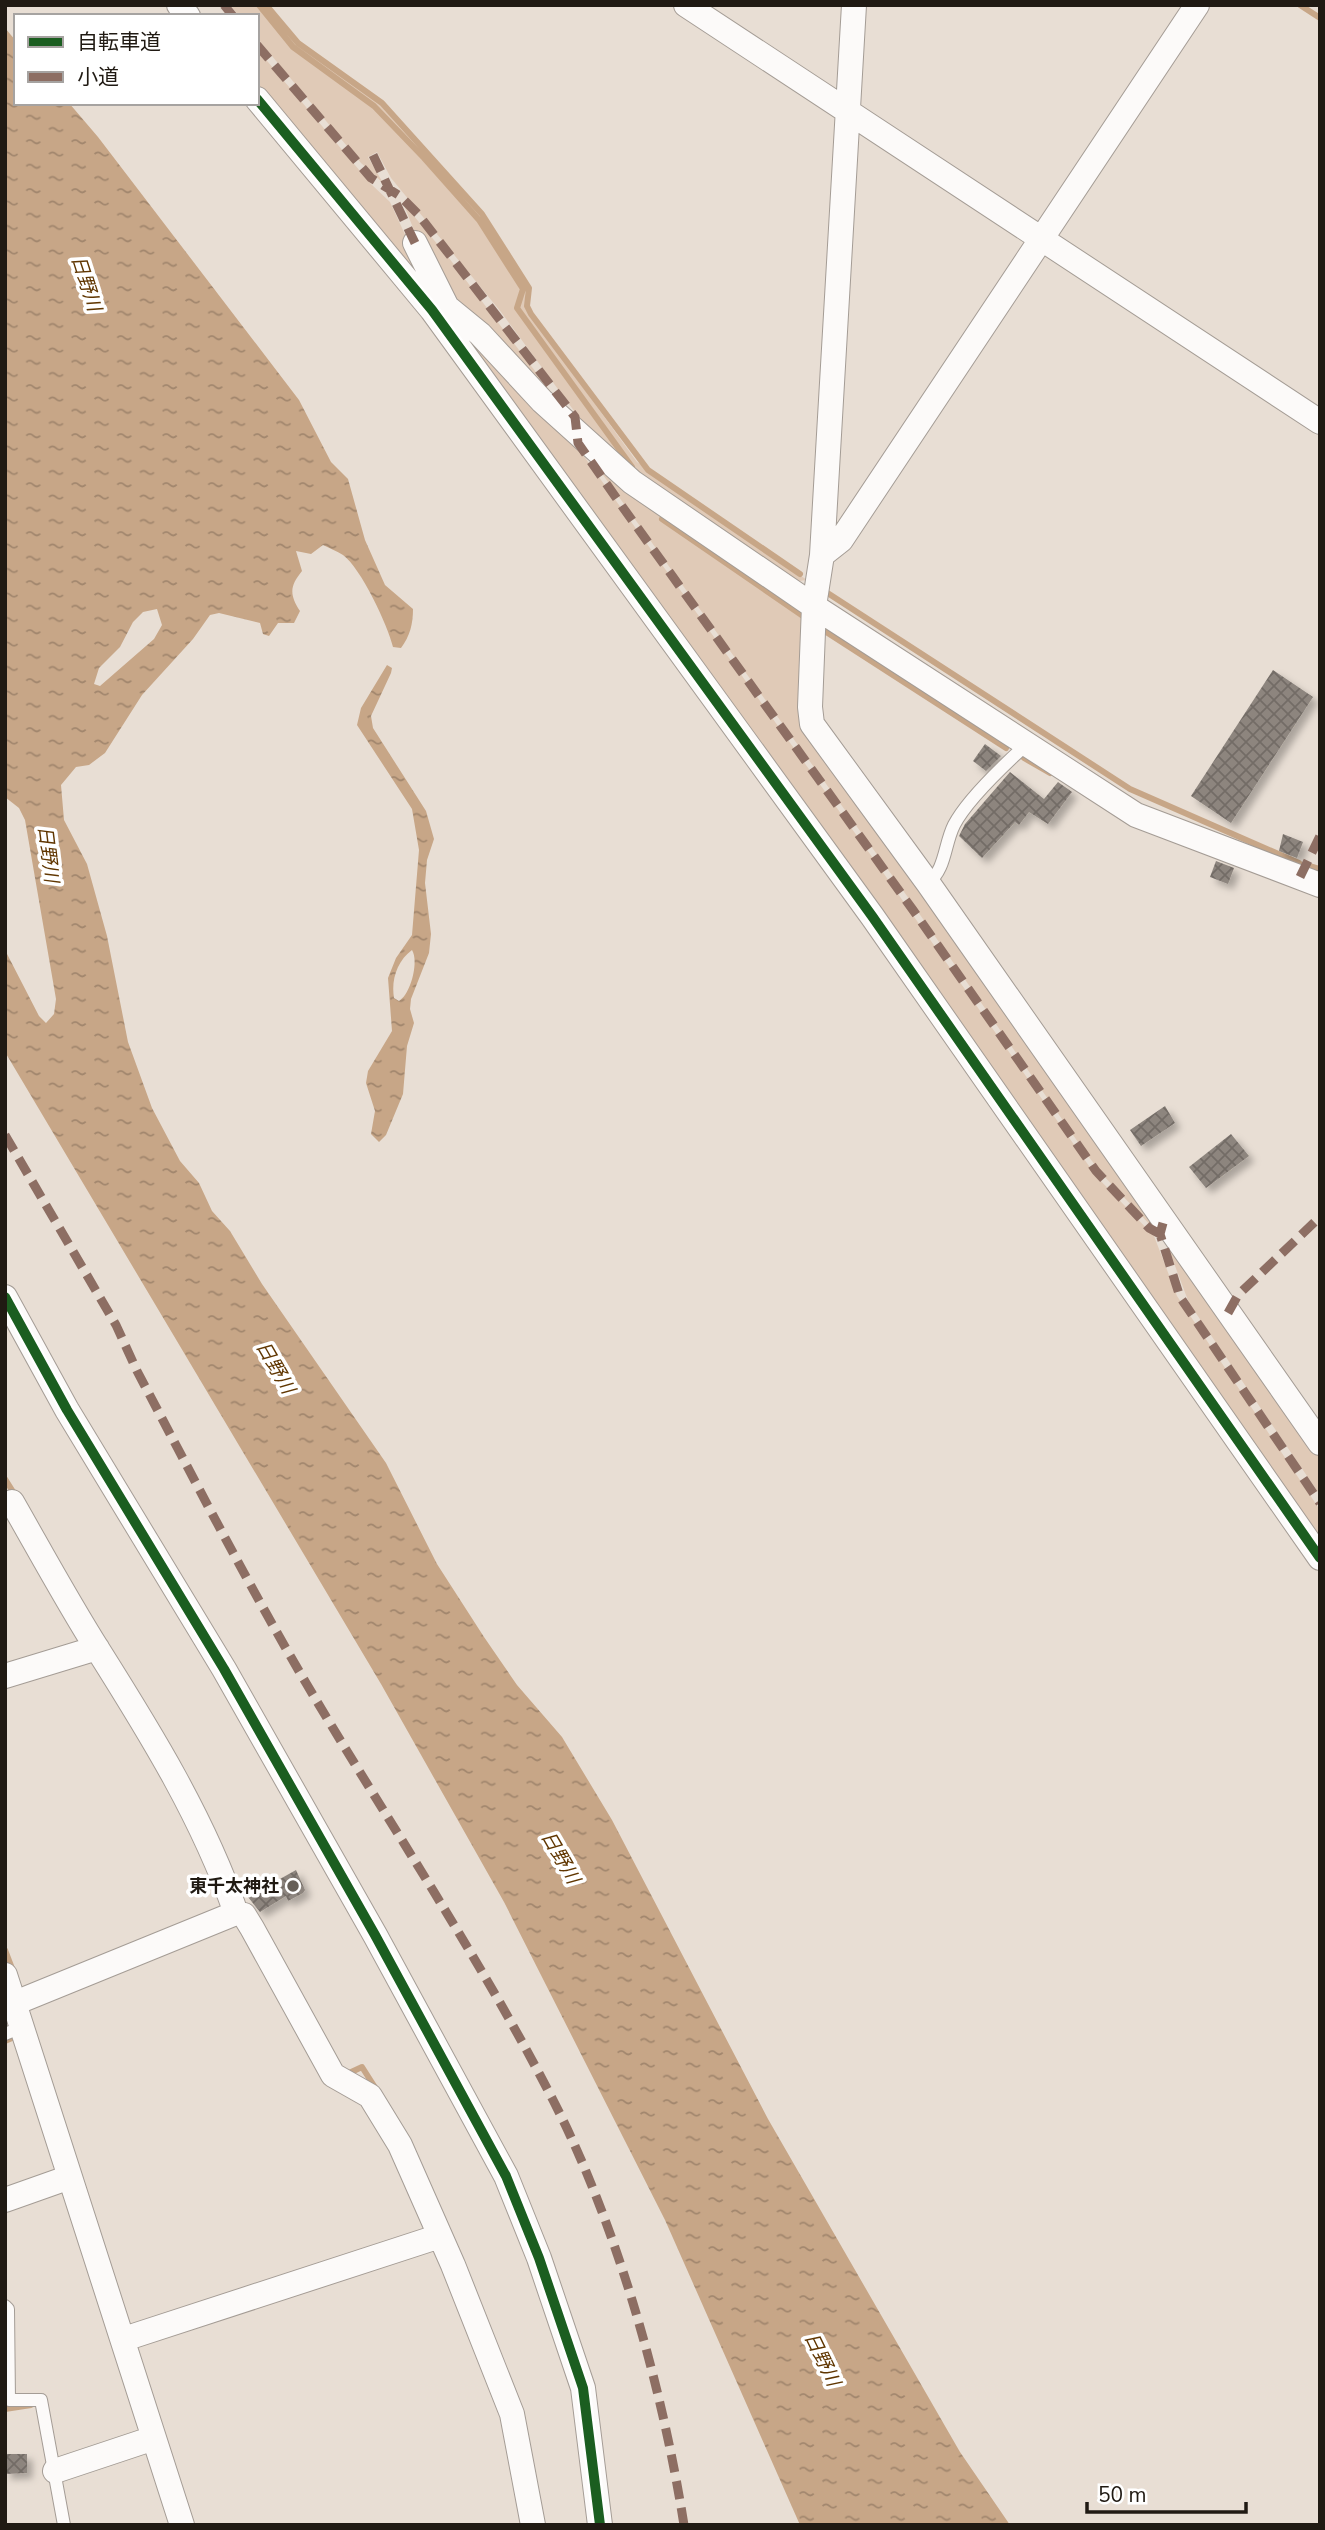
<svg xmlns="http://www.w3.org/2000/svg" width="1325" height="2530" font-family="'Nunito Sans','Noto Sans JP',sans-serif">
  <style>
    .grass { fill: #e0cab7 }
    .water { fill: url(#water-ripples); fill-rule: evenodd }
    .lines { fill: none; stroke-linecap: round; stroke-linejoin: round }
    .stream { stroke: #c7a687; stroke-width: 6 }
    .building { fill: url(#building-cross-hatch); filter: url(#shadow) }
    .service-casing { stroke: #a49c95; stroke-width: 14 }
    .minor-casing { stroke: #a49c95; stroke-width: 26 }
    .service { stroke: #fcfaf9; stroke-width: 12 }
    .minor { stroke: #fcfaf9; stroke-width: 24 }
    .quiet { stroke: #8d6e63; stroke-width: 9; stroke-dasharray: 18 9; stroke-linecap: butt }
    .cycleway-casing { stroke: #fff; stroke-width: 15 }
    .cycleway { stroke: #1b5e20; stroke-width: 10 }
    .poi-dot { fill: #665f57; stroke: #fff; stroke-width: 2.5 }
    .labels { text-anchor: middle; stroke-width: 7; stroke-linejoin: round; paint-order: stroke }
    .poi-label { font-size: 18px; font-weight: bold; fill: #201a13; stroke: #fff; text-anchor: end }
    .water-label { font-size: 19px; font-style: italic; fill: #603601; stroke: #fff }
  </style>
  <defs>
    <pattern id="water-ripples" width="26" height="14" patternUnits="userSpaceOnUse" patternTransform="scale(1.75)"><rect width="26" height="14" fill="#c7a687"/><path d="M2 4q2-2 4 0t4 0M15 11q2-2 4 0t4 0" fill="none" stroke="#a1866d"/></pattern>
    <pattern id="building-cross-hatch" width="8" height="8" patternUnits="userSpaceOnUse" patternTransform="scale(1.75)"><rect width="8" height="8" fill="#8d857e"/><path d="M0 0l8 8M0 8l8-8" fill="none" stroke="#736c66"/></pattern>
    <filter id="shadow"><feDropShadow dx="5.5" dy="5.5" stdDeviation="3.5" flood-color="#0004"/></filter>
  </defs>
  <rect width="100%" height="100%" fill="#e8ded4"/>
  <!-- grass -->
  <path class="grass" d="M230,5H265L297,44L380,104L481,214L526,285L525,307L531,316L637,462L807,580L790,582L597,442L501,312L391,178L377,152L368,157L383,183L361,163L257,38V16H239Z
    M257,49L371,184L390,202L431,291L257,87Z
    M403,203L449,258L567,413L457,305L416,235Z
    M457,329L573,441L870,854L1096,1176L1154,1236L1177,1296L1320,1510V1552Z
    M598,468L803,607L806,712L1156,1226L1153,1228L1101,1173L1080,1145L907,896Z
    M1166,1242L1320,1449V1495L1189,1303Z"/>
  <!-- water -->
  <path class="water" d="M5,28L16,41V103H69L98,137L299,400L331,462L348,479L365,540L385,585L413,609C413,624 410,636 401,648L393,647C388,626 361,568 343,555C337,551 329,548 323,545L311,554L296,551L302,571C290,586 289,594 300,611L294,623H278L269,636L263,634L260,623L219,613L210,615L193,639L142,695L105,753L89,765L76,767L61,785L64,820L87,864L107,936L128,1042L152,1108L180,1161L199,1183L212,1211L230,1231L262,1284L386,1463L437,1564L484,1637L517,1685L562,1737L612,1820L768,2119L960,2452L1010,2525H800L665,2220L504,1902L381,1684L5,1052V950L39,1016L46,1023L54,1014L56,999L25,820L19,808L5,797ZM157,609L162,625L154,639L100,686L94,684L99,668L120,647L133,622L143,612Z
    M387,665L392,668L391,673L371,716L373,728L426,811L434,839L427,860L425,883L431,934L429,953L411,999L410,1009L414,1023L407,1046L403,1094L386,1135L379,1142L371,1134L375,1111L366,1083L368,1071L392,1031L388,978L396,958L412,935L419,850L412,809L357,725L361,708ZM412,950C419,961 411,994 399,1001L394,998C391,980 397,961 412,950Z"/>
  <g class="lines">
    <!-- stream -->
    <path class="stream" d="M259,5L293,47L374,106L424,158L479,220L523,289L517,308L632,467
      M266,5L298,43L382,103L482,214L529,288L527,306L531,314L648,470L800,574
      M1300,5L1320,18
      M662,519L803,616
      M826,592L1130,789L1299,863
      M820,628L1006,748
      M1024,758L1050,773
      M1310,866L1320,869
      M5,1479L15,1495
      M5,1950L13,1971
      M5,2041L12,2038
      M347,2074L362,2067L376,2089
      M5,2409L31,2405"/>
  </g>
  <!-- building -->
  <path class="building" d="M1273,670L1313,697L1231,823L1191,796Z
    M985,744L1001,756L986,771L973,761Z
    M1010,772L1044,799L1058,782L1072,792L1048,824L1029,812L1019,825L1015,822L982,858L959,836L965,824Z
    M1283,834L1303,842L1297,858L1279,851Z
    M1216,861L1234,868L1228,884L1210,877Z
    M1165,1106L1175,1123L1141,1146L1130,1130Z
    M1231,1134L1249,1156L1206,1188L1189,1167Z
    M296,1870L305,1890L303,1893L288,1901L286,1896L260,1912L248,1897Z
    M5,2454H27V2473L5,2474Z"/>
  <g class="lines">
    <!-- service casing -->
    <g class="service-casing">
      <path id="service" d="M928,883C946,869 944,845 954,825C967,800 1005,764 1027,744
        M5,2034L22,2027
        M5,2306L8,2309L9,2400H41L64,2525"/>
    </g>
    <!-- minor casing -->
    <g class="minor-casing">
      <path id="minor" d="M179,5L188,16
        M686,5L1320,422
        M854,5L822,555L814,606L810,707L812,724L928,883L1320,1443
        M257,99L432,310L872,916L1320,1558
        M415,243L447,307
        M432,310L447,307L480,334L542,401L632,482L812,605L1136,815L1320,885
        M822,555L841,540L1197,5
        M5,1297L67,1410L224,1669L375,1935L506,2176L539,2258L583,2388L600,2525
        M12,1502C40,1551 67,1601 98,1650C151,1734 203,1818 236,1913L244,1915L252,1928L333,2075L370,2096L400,2145L453,2265L512,2414L533,2525
        M5,1676L97,1648
        M5,1975L182,2525
        M15,2003L236,1913
        M5,2200L70,2177
        M124,2339L440,2236
        M55,2471L154,2438"/>
    </g>
    <!-- service -->
    <use href="#service" class="service"/>
    <!-- minor -->
    <use href="#minor" class="minor"/>
    <!-- quiet -->
    <path class="quiet" d="M224,5L233,16
      M257,45L371,178L400,196L418,214L575,417L578,443L624,509L913,910L1096,1171L1149,1228L1160,1234
      M373,155L415,243
      M1300,877L1320,836
      M5,1135L116,1325L137,1371C192,1475 246,1581 306,1683C388,1822 479,1956 553,2100C617,2225 662,2386 684,2525
      M1163,1223L1160,1234L1180,1297L1320,1503
      M1228,1313L1238,1295L1320,1217"/>
    <!-- cycleway casing -->
    <g class="cycleway-casing">
      <path id="cycleway" d="M257,99L432,310L872,916L1320,1558
        M5,1297L67,1410L224,1669L375,1935L506,2176L539,2258L583,2388L600,2525"/>
    </g>
    <!-- cycleway -->
    <use href="#cycleway" class="cycleway"/>
  </g>
  <!-- markers -->
  <circle class="poi-dot" cx="293" cy="1886" r="7"/>
  <g class="labels">
    <!-- poi labels -->
    <g class="poi-label">
      <text x="279" y="1892">東千太神社</text>
    </g>
    <!-- water labels -->
    <g class="water-label">
      <text transform="translate(87 283) rotate(72)" y="7">日野川</text>
      <text transform="translate(49 854) rotate(83)" y="7">日野川</text>
      <text transform="translate(276 1367) rotate(60)" y="7">日野川</text>
      <text transform="translate(561 1857) rotate(60)" y="7">日野川</text>
      <text transform="translate(823 2359) rotate(64)" y="7">日野川</text>
    </g>
  </g>
  <!-- border -->
  <rect width="1325" height="2530" fill="none" stroke="#201a13" stroke-width="14"/>
  <!-- legend -->
  <rect x="14" y="14" width="245" height="91" fill="#ffffff" stroke="#a6a3a1" stroke-width="2"/>
  <rect x="28" y="37" width="35" height="10" fill="#1b5e20" stroke="#a6a3a1" stroke-width="2"/>
  <text x="77" y="49" font-size="21" fill="#201a13">自転車道</text>
  <rect x="28" y="72" width="35" height="10" fill="#8d6e63" stroke="#a6a3a1" stroke-width="2"/>
  <text x="77" y="84" font-size="21" fill="#201a13">小道</text>
  <!-- scale -->
  <path d="M1087 2502v10h159v-10" fill="none" stroke="#201a13" stroke-width="3.5"/>
  <text x="1098" y="2502" font-size="21" fill="#201a13" stroke="#ffffff" stroke-width="5" paint-order="stroke">50 m</text>
</svg>
